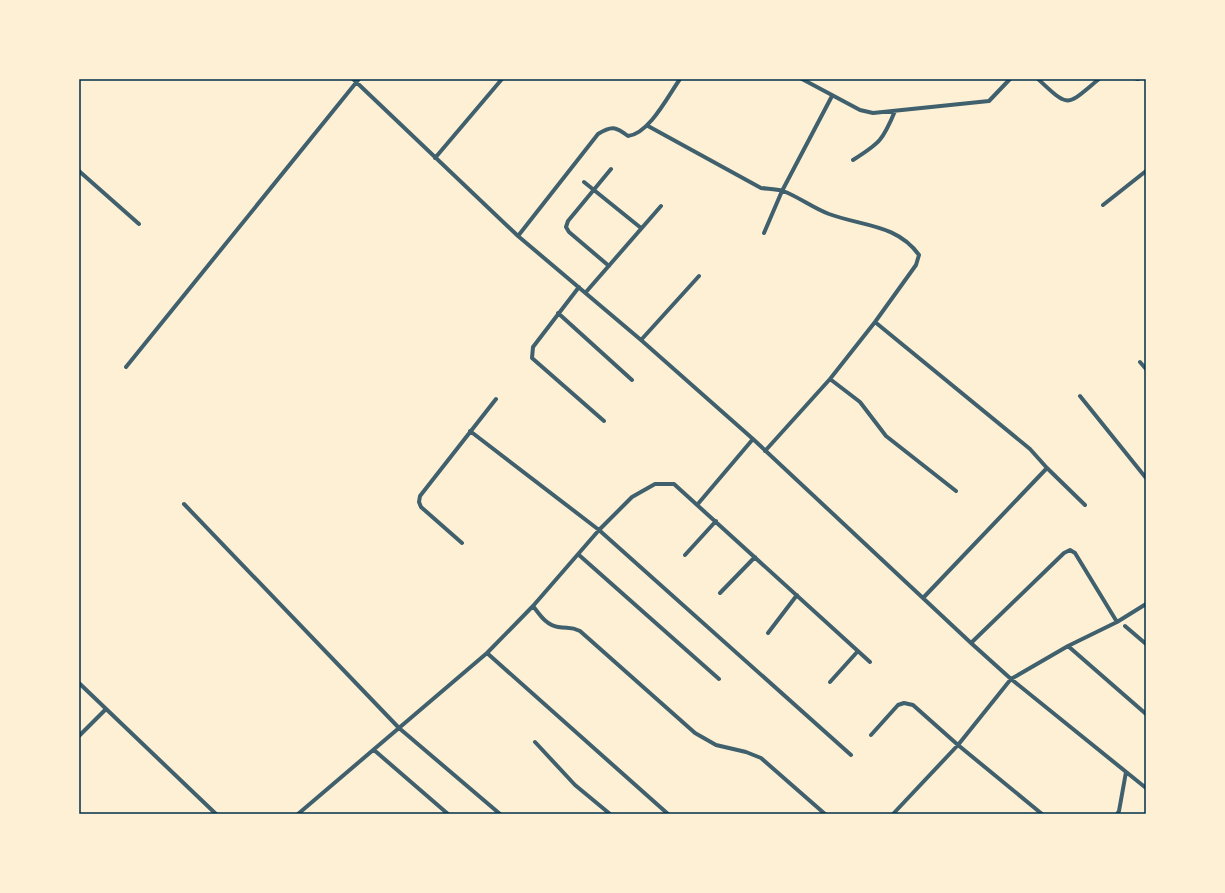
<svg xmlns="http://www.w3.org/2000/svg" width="1225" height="893" font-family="Ubuntu,sans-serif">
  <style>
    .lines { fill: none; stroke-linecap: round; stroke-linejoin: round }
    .minor { stroke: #3f606c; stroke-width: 4 }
    .neatline { fill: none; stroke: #003049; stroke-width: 1.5 }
  </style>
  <rect width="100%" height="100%" fill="#fdf0d5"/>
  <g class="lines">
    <!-- minor -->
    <path class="minor" d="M353,79L518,236L641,340L753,439L971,643L1011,679L1146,788
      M802,79L860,110L873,113L989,101L1010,79
      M1038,79C1070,109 1066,106 1099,79
      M1137,79H1138
      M648,126L761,188C768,189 776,189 783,191C799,197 813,208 829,214C861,226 897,224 919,255L916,265L875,322L830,379L765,451
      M435,158L502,79
      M853,160C880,143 883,140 895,111
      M79,171L139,224
      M584,182L641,228
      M1103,205L1146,171
      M764,233L782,191L832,96
      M518,236L598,134C612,125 616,127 628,136C649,134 668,96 680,79
      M609,266L569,232L566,227L568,221L611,169
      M579,287L533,347L532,358L604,421
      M586,292L661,206
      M558,313L632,380
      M875,322L1030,449L1047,468L1085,505
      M641,340L699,276
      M1140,362L1146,369
      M126,367L359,79
      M830,379L860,402L886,436L956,491
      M1080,396L1146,478
      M470,431L599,530L851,755
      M184,504L399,728L500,814
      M697,505L753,439
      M462,543L421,507L419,502L420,496L496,399
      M579,555L719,679
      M685,555L716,521
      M720,593L755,557
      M923,598L1047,468
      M533,606C540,615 546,625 558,627C568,629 570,626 580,631L695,733L716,745L746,752L761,758L825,814
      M1125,626L1146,644
      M768,633L797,595
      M971,643L1064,553L1070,550L1075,553L1117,622
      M1068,646L1146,714
      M487,653L668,814
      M830,682L858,651
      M79,683L216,814
      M871,735L898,705L904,703L913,705L958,745L1042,814
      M79,736L106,709
      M535,742L575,785L610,814
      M374,750L448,814
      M298,814L487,653L533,606L599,530L632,497L655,484H674L870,662
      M893,814L958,745L1011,679L1068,646L1117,622L1146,604
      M1117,814L1119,811L1126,772"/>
  </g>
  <!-- border -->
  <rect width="1225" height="893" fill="none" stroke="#fdf0d5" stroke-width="160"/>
  <rect x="80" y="80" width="1065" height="733" class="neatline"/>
</svg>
